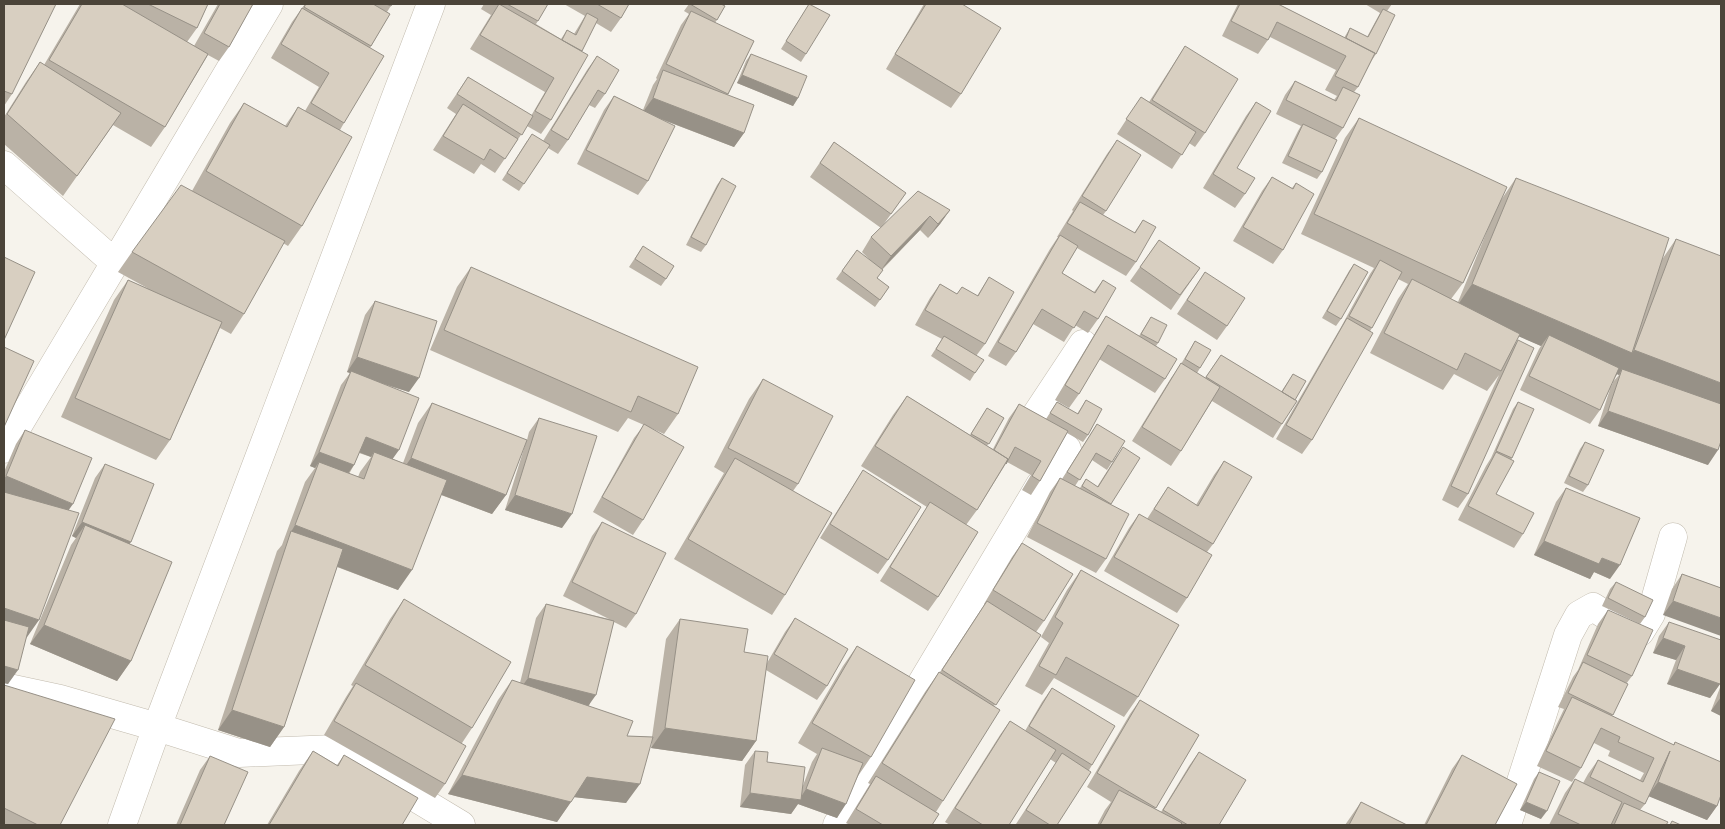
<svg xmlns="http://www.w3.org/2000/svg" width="1725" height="829" font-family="'Asap Condensed',sans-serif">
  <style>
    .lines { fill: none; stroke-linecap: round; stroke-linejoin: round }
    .street-casing { stroke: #c2bbae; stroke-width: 29 }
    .street { stroke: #fff; stroke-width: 28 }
    .wall { fill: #bab2a6; fill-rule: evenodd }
    .shaded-wall { fill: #979187 }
    .building { fill: #d8cfc1; stroke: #979187 }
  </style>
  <rect width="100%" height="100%" fill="#f6f3ec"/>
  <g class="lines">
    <!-- street casing -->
    <g class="street-casing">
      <path id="street" d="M4,165L115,263
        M4,449L269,4
        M4,687L60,699L157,727L239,753L335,749L461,825
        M122,825L157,727L431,4
        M837,825L1040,485L1058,469L1067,449L1044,428L1032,421L1083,344
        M1507,825L1568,635L1579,615L1593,607L1618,623L1640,632L1651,614L1673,537"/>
    </g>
    <!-- street -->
    <use href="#street" class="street"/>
  </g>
  <!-- wall -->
  <path class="wall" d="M4,4L12,94L4,106Z
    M80,4H208L197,28L187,42L194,46L218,4H253L229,47L219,61L208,55L165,127L151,147L113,125L63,196L4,144V117L26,82L40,62L44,65Z
    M305,4H392L387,12L390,14L370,48L344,123L340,130L302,226L288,246L283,243L244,314L231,334L220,328L170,440L156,460L61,417L114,300L128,280L149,289L118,272L132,252L192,191L230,123L244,103L285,126L298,107L305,111L319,87L271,58L292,22Z
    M484,4H548L536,24L561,39L567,30L574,34L585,16L564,4H629L621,18L611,32L596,23L582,51L551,120L541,134L527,126L495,173L481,164L474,174L433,150L456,114L447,108L468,77L531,116L545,92L470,49L491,15L481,9Z
    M689,4H721L725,6L715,23L754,41L728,95L744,133L734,147L663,120L648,181L638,195L577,164L604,110L614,96L643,110L653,85L657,79L656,78L681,25L689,14L684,11Z
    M809,4L806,54L801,62L781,49Z
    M924,4H962L961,94L951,108L886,69Z
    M1238,4H1278L1344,38L1350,28L1367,37L1380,13L1365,4H1392L1387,11L1376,54L1372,60L1358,87L1354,92L1343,128L1335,139L1322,172L1317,179L1282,163L1298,131L1301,126L1276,114L1285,95L1295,81L1334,100L1337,96L1325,90L1336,70L1270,37L1258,54L1222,36Z
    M1185,46L1205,133L1195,147L1189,143L1172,169L1117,134L1141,97L1149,102Z
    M751,54L798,98L793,106L737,83L746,61Z
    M597,56L605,94L595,108L589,105L568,140L558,154L548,148L519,191L502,180L527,141H543L587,70Z
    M1256,102L1237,168L1245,194L1235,208L1203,188L1246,116Z
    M1359,118L1501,200L1516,178L1661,261L1676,239L1708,465L1598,426L1612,383L1619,375L1617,374L1618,373L1616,376L1600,410L1590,424L1520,390L1539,349L1541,346L1519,336L1514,346L1518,340L1468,494L1458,508L1442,500L1499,375L1487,391L1454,374L1443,390L1370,353L1398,299L1408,284L1398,279L1312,440L1302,454L1276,439L1341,327L1370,274L1374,268L1301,234L1345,138ZM1494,214L1458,302L1451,299L1463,283Z
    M1117,140L1106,211L1103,215L1134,233L1143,220L1136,262L1126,276L1077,248L1062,273L1094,292L1103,280L1098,319L1088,333L1075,325L1064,342L1033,324L1016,352L1006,366L988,356L1050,249L1058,237H1057L1073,211L1072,210L1107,154Z
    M834,142L906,193L881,228L810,177Z
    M1272,177L1292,188L1296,183L1283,250L1273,264L1233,241L1262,191Z
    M722,178L706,245L701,252L686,245L717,185Z
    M950,210L940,224L928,238L920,230L882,270L877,278L889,287L875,307L836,279L857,250L873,263L862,252L871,237Z
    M1159,240L1200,268L1171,310L1130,281Z
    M643,246L666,279L661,286L629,267Z
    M1354,264L1341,319L1336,326L1322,318L1349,271Z
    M471,267L678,414L664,434L651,428L643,520L633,535L593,512L634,438L644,425L628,418L618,432L430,350L457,287Z
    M1205,272L1227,326L1217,340L1177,314Z
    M989,277L985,344L976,356L975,373L970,381L931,356L942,339L915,325L930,298L940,284L957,294L962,287L977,296Z
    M375,301L409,392L383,384L393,459L403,463L418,423L432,403L527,440L529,432L539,418L562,528L505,510L526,442L506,495L492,514L441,495L398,590L337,567L284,727L270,747L218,730L277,551L282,545L305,482L315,468L310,466L341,385L350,373L347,372L365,315ZM359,453L371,457L360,472L358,477L349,474L354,465Z
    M1106,316L1139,336L1151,317L1158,343L1156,346L1165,379L1155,393L1099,359L1079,394L1069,408L1055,400L1097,330Z
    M1195,341L1200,368L1197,373L1205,378L1221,355L1281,392L1293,374L1295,400L1282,424L1273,438L1212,401L1181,451L1171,466L1132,441L1171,378L1181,364Z
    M763,379L798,484L793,491L785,595L772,615L674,559L724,473L714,467L749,399Z
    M907,396L970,435L987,408L1004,418L987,446L993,449L1009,418L1019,404L1046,419L1057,402L1077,414L1086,400L1088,435L1083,442L1067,433L1040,481L1031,495L1022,490L1031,475L1007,462L977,510L966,525L938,597L928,611L880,581L927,507L861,466L893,415Z
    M1518,402L1512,458L1496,494L1523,534L1514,548L1458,520L1486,466L1491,458L1513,409Z
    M1097,424L1112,462L1107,470L1092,460L1075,486L1080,488L1086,479L1097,487L1118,454L1111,504L1106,559L1096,573L1027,537L1050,492L1060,478L1062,479Z
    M25,430L69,510L26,638L8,684L4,683V472L16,444Z
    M1585,442L1588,485L1583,492L1564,483L1580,449Z
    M1224,461L1213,544L1207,552L1187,598L1177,613L1104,571L1129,528L1139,514L1147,519L1158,502L1168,487L1196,505L1214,475Z
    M105,464L130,544L131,661L117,681L30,644L71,545L76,538L72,536L95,478Z
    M863,470L888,560L878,574L820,538Z
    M1566,488L1610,579L1594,572L1590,579L1534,555L1556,502Z
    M602,522L636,614L626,628L614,622L589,706L627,736L652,737L666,639L680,619L744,652L767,663L785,632L795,618L827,686L817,700L766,670L756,741L742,761L651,748L652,740L626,803L574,797L557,822L448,794L498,700L512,680L520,683L536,618L546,604L609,619L563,596L592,536Z
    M1022,543L1044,621L1036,632L1041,635L994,706L943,801L936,812L932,825H850L846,823L870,784L868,783L925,692L939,672H940L984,605V604L1012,557Z
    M1081,570L1138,697L1124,717L1054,678L1042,695L1025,686L1049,643L1041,637L1067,590Z
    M1682,574L1721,588L1663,615L1672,589Z
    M1616,582L1645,617L1640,624L1602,606L1610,589Z
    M404,599L472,728L462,743L445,784L435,798L324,735L346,697L353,686L351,685L390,619Z
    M1608,610L1632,676L1626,684L1612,716L1673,745L1675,742L1717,806L1707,820L1649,796L1645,804L1640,810L1666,825H1549L1565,793L1575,779L1583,783L1588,774L1598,760L1640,780L1644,773L1608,756L1610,751L1594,743L1581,768L1572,782L1537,766L1564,709L1558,707L1573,677L1578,670L1598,624Z
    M1669,622L1720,684L1710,698L1667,684L1676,660L1653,653L1659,636Z
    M857,646L871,757L858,776L837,818L798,804L791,814L740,807L745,765L755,751L767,762L802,788L812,762L817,754L798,743L843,666Z
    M4,685L60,825H4Z
    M1721,685V716L1711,711Z
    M1052,688L1092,765L1057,825H1018L1016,824L1056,763L1050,759L1009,825H950L945,822L1000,735L1010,721L1025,731L1042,702Z
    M1140,700L1199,735L1155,809L1161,812L1189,766L1199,752L1219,825H1097L1105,810L1111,802L1087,787L1130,714Z
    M313,751L337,765L344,755L402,825H267L299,771Z
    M1462,755L1495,825H1424L1452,769Z
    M210,756L224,825H176L200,770Z
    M1539,772L1541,819L1520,810L1534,779Z
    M1361,802L1407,825H1345Z"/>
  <!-- shaded-wall -->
  <path class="shaded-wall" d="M742,75L798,98L793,106L737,83Z
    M653,98L744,133L734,147L643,112Z
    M950,210L940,224L928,238L938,224Z
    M930,216L920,230L881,270L891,256Z
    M1472,284L1632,353L1615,377L1549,335L1541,346L1455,309Z
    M1634,350L1721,383V414L1622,369L1619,375L1617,374Z
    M357,357L419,378L409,392L347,372Z
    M1608,411L1718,450L1708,465L1598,426Z
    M366,437L399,450L389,464L374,452L371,457L356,451Z
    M319,452L354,465L344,479L319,462L315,468L310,466Z
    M411,458L506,495L492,514L397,478Z
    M6,476L73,504L63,518L4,493V479Z
    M515,495L572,514L562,528L505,510Z
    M82,522L131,542L121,556L85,525L76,538L72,536Z
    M295,525L412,570L398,590L286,547L291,532Z
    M1544,541L1602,558L1620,565L1610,579L1594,572L1590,579L1534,555Z
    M1673,601L1721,618V636L1663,615Z
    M4,608L39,620L25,640L4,633Z
    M44,625L131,661L117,681L30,644Z
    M1663,638L1685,646L1676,660L1653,653Z
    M4,666L18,670L8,684L4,683Z
    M1677,669L1720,684L1710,698L1667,684Z
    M528,678L596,695L586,709L518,692Z
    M1721,697V716L1711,711Z
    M232,710L284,727L270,747L218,730Z
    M665,728L756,741L742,761L651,748Z
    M462,775L571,802L557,822L448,794Z
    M587,777L640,784L626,803L573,797Z
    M1658,782L1717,806L1707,820L1648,796Z
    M806,789L846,804L837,818L798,804L791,814L740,807L750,793L799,800Z
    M1526,802L1547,811L1541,819L1520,810Z"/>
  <!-- building -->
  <path class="building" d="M4,4H56L12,94L4,91Z
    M82,4H122L208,54L165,127L49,60Z
    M148,4H208L197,28Z
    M220,4H253L229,47L204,33Z
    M306,4H373L390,14L371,46L304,7Z
    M386,4H392L391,6Z
    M499,4L588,55L551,120L535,111L554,78L480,35Z
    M507,4H548L538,21Z
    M597,4H629L621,18Z
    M690,4H721L725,6L717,20Z
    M809,4L830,15L806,54L786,41Z
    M926,4H962L1001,28L961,94L895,54Z
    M1240,4H1278L1375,53L1358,87L1335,76L1346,56L1277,22L1268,40L1231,21Z
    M302,8L384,56L344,123L311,103L329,73L281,44Z
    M1383,9L1395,15L1376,54L1346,38L1350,28L1368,37Z
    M691,11L754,41L728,94L666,64Z
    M587,13L598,19L582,51L562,40L567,30L576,35Z
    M1185,46L1238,79L1205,133L1152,100Z
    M751,54L807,76L798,98L742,75Z
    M597,56L619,70L605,94L598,90L568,140L551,130Z
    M40,62L121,113L77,176L7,114Z
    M663,70L754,105L744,133L653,98Z
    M468,77L533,116L522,135L457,94Z
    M1295,81L1336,101L1343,87L1360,95L1343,128L1286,100Z
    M614,96L675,126L648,181L586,150Z
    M1141,97L1196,132L1182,155L1126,119Z
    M1256,102L1271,111L1237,168L1255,178L1245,194L1213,174Z
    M244,103L287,127L298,107L352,137L302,226L206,171Z
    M463,104L518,139L505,159L490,149L484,160L443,136Z
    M1359,118L1507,187L1463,283L1314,214Z
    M1303,124L1337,140L1322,172L1288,156Z
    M532,134L550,145L524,184L507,173Z
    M1117,140L1141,155L1106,211L1082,196Z
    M834,142L906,193L891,214L820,163Z
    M1272,177L1293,189L1296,183L1314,194L1283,250L1243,227Z
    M722,178L736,186L706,245L691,237Z
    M1516,178L1669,238L1632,353L1472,284Z
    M181,185L285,241L244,314L132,252Z
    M918,191L950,210L938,224L930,216L891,256L871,237Z
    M1080,202L1135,233L1143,220L1156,227L1136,262L1067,223Z
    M1060,235L1078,246L1062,273L1095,293L1103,280L1116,288L1098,319L1084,311L1074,328L1042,309L1016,352L998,342Z
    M1676,239L1721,256V383L1634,350Z
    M1159,240L1200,268L1180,295L1140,267Z
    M643,246L674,266L666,279L635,259Z
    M857,250L883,270L877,278L889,287L880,300L842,271Z
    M4,257L35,272L4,340Z
    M1380,260L1402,272L1372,328L1349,316Z
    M1354,264L1368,272L1341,319L1327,311Z
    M471,267L698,367L678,414L638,396L631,412L444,330Z
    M1205,272L1245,298L1227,326L1187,300Z
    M989,277L1014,292L985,344L925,310L940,284L957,294L962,287L978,296Z
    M1412,279L1520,334L1501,371L1465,353L1457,370L1384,333Z
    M128,280L222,322L170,440L75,398Z
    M375,301L437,321L419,378L357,357Z
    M1106,316L1177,359L1165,379L1108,345L1079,394L1065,385Z
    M1151,317L1167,325L1158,343L1141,334Z
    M1347,318L1373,333L1312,440L1286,425Z
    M1549,335L1619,368L1600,410L1529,376Z
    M944,336L984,360L975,373L936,349Z
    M1518,340L1534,348L1468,494L1451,486Z
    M1195,341L1211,350L1200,368L1185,359Z
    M4,347L34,361L4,427Z
    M1221,355L1297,401L1282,424L1206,377Z
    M1181,363L1220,387L1181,451L1142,427Z
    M1622,369L1721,404V441L1718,450L1608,411Z
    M351,371L419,398L399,450L366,437L354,465L319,452Z
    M1293,374L1306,381L1295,400L1282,392Z
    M763,379L833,416L798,484L728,448Z
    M907,396L1008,459L977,510L875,446Z
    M1086,400L1102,409L1088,435L1050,413L1057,402L1078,414Z
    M1518,402L1534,409L1512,458L1496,451Z
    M432,403L527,440L506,495L411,458Z
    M1019,404L1068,431L1040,481L1032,476L1041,461L1015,447L1006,464L1008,459L994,450Z
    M987,408L1004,418L989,444L971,434Z
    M539,418L597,436L572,514L515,495Z
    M644,424L684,447L643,520L602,497Z
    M1097,424L1125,441L1112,462L1096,453L1080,480L1067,472Z
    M25,430L92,458L73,504L6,476Z
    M1585,442L1604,450L1588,485L1569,476Z
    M1123,447L1140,458L1111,504L1082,486L1086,479L1098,487Z
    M374,452L447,480L412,570L295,525L319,462L364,479Z
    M1496,452L1514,461L1496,494L1534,513L1523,534L1468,506Z
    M735,458L832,513L785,595L688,539Z
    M1224,461L1252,477L1213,544L1154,509L1168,487L1198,506Z
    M105,464L154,484L131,542L82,522Z
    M863,470L921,507L888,560L830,524Z
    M1060,478L1129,514L1106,559L1037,523Z
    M1566,488L1640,518L1620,565L1602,558L1599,564L1544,541Z
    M4,492L79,513L39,620L4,608Z
    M930,502L978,532L938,597L890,567Z
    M1139,514L1212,555L1187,598L1114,557Z
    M602,522L666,553L636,614L572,582Z
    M85,525L172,562L131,661L44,625Z
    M291,531L343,549L284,727L232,710Z
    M1022,543L1073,574L1044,621L993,590Z
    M1081,570L1179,625L1138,697L1066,657L1056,675L1039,666L1063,623L1055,617Z
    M1682,574L1721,588V618L1673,601Z
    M1616,582L1653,600L1645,617L1608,598Z
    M404,599L511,662L472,728L365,665Z
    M987,601L1041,635L996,705L942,670Z
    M546,604L614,621L596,695L528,678Z
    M1608,610L1653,630L1632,676L1587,655Z
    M795,618L848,649L827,686L774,654Z
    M680,619L748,629L744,652L768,656L756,741L665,728Z
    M4,620L29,627L18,670L4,666Z
    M1669,622L1721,640V681L1720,684L1677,669L1685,646L1663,638Z
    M857,646L915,680L871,757L812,723Z
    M1583,662L1628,684L1613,715L1568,693Z
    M939,672L1000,710L943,801L882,763Z
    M512,680L633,721L627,736L653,737L640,784L587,777L571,802L462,775Z
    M356,683L466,746L445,784L334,721Z
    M4,685L115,719L60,825H38L4,808Z
    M1052,688L1115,726L1092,765L1029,726Z
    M1572,697L1674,745L1675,742L1721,762V795L1717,806L1658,782L1670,751L1645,804L1590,777L1598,760L1643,782L1654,758L1618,742L1620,737L1601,728L1581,768L1546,751Z
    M1140,700L1199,735L1156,808L1097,773Z
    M1010,721L1056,750L1009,825H983L955,808Z
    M822,748L863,763L846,804L806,789Z
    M313,751L338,766L344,755L418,798L402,825H269Z
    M755,751L768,752L767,762L805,767L801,800L750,793Z
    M1199,752L1246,780L1219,825H1188L1163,810Z
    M1062,753L1091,772L1057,825H1050L1026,810Z
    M1462,755L1517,784L1495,825H1426Z
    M210,756L248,772L224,825H180Z
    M1539,772L1560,781L1547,811L1526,802Z
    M876,776L939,814L932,825H883L856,809Z
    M1575,779L1622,802L1611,825H1581L1558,814Z
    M1119,790L1182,823L1180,825H1100Z
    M1361,802L1407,825H1349Z
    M1624,803L1668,822L1666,825H1614Z
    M1672,821L1681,825H1670Z"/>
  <!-- border -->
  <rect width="1725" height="829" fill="none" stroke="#4b4439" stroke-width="10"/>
</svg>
